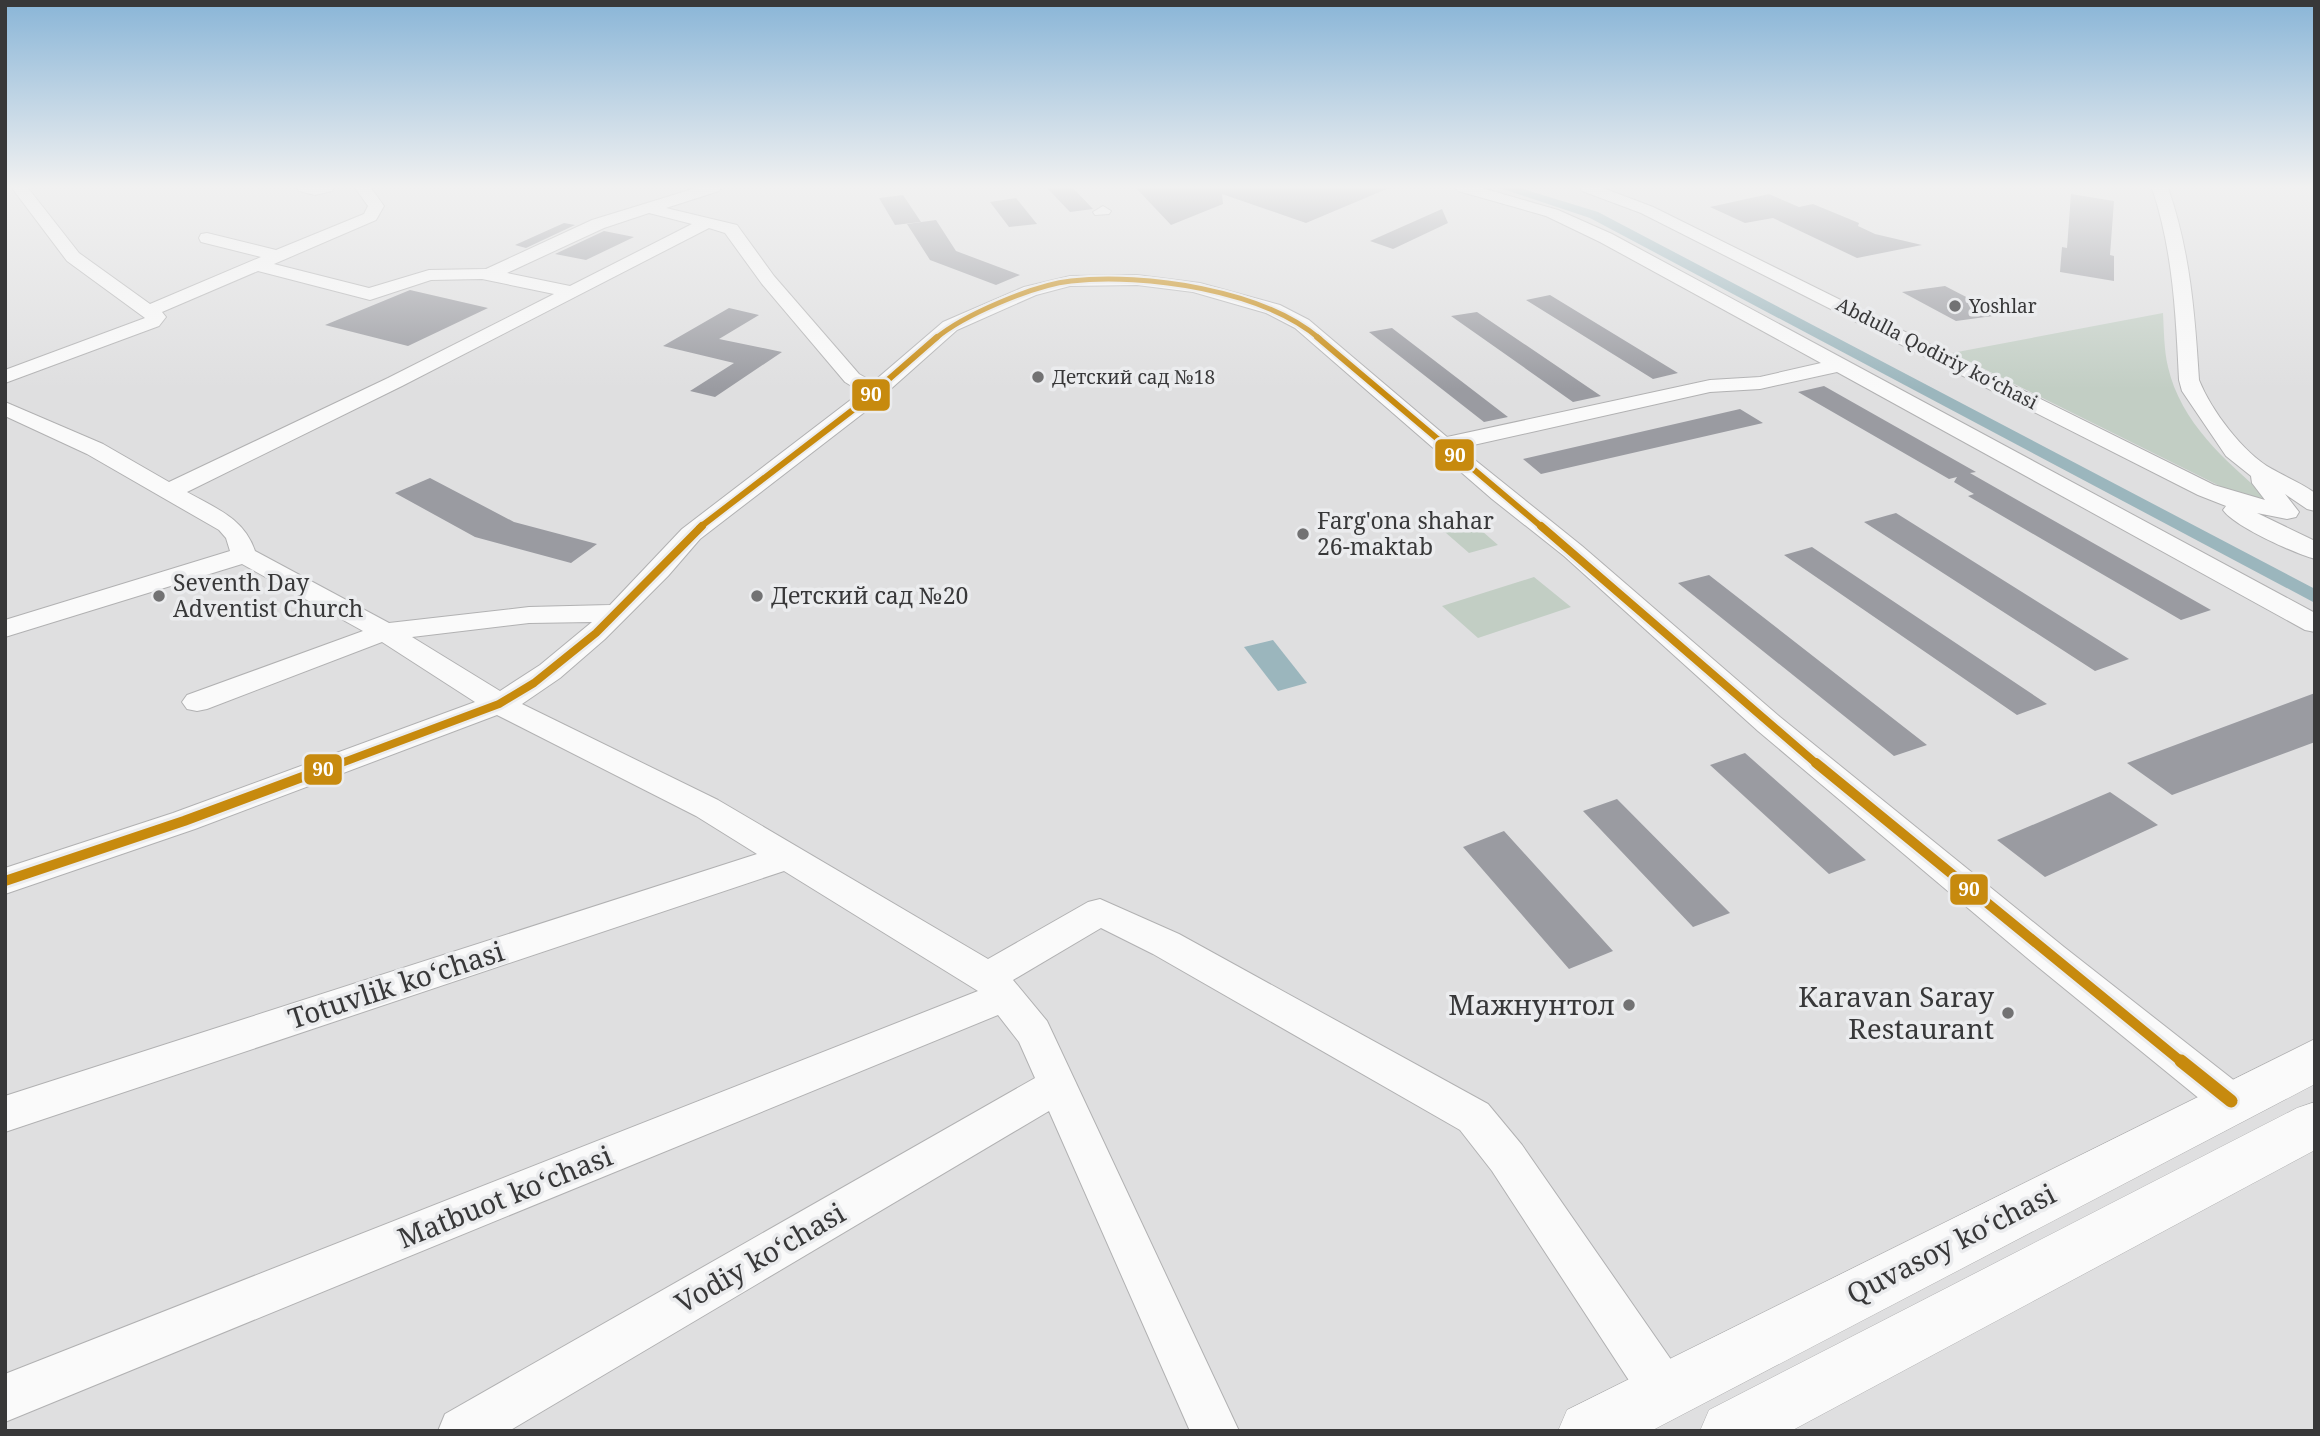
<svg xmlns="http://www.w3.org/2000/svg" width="2320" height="1436" font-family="'Noto Serif',serif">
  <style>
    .green { fill: #c2cec4 }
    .water { fill: #9bb6bd }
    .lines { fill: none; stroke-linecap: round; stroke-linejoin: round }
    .canal { fill: #9bb6bd; fill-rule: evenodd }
    .building { fill: #9a9ba1 }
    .minor-casing { stroke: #b1b1b2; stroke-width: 2 }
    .major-casing { stroke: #b1b1b2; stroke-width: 1 }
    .minor { fill: #fafafa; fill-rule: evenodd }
    .major { fill: #fafafa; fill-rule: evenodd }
    .bus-1-far4-casing { stroke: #ebecee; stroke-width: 9 }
    .bus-1-far3-casing { stroke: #ebecee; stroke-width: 10 }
    .bus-1-far2-casing { stroke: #ebecee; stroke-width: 13 }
    .bus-1-far1-casing { stroke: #ebecee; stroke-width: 16 }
    .bus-1-casing { stroke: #ebecee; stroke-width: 18 }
    .bus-1-far4 { stroke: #c78a0e; stroke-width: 5 }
    .bus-1-far3 { stroke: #c78a0e; stroke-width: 6 }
    .bus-1-far2 { stroke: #c78a0e; stroke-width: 8 }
    .bus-1-far1 { stroke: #c78a0e; stroke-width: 10 }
    .bus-1 { stroke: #c78a0e; stroke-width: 13 }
    .poi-dot { fill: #727273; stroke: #ebecee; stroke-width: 2.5 }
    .labels { text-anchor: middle; stroke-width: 7; stroke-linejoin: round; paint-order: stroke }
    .far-poi-label { font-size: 19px; fill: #383839; stroke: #ebecee; text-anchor: start }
    .far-street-label { font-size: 19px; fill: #383839; stroke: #ebecee }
    .poi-label { font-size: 23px; fill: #383839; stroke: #ebecee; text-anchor: start }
    .near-street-label { font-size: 28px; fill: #383839; stroke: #ebecee }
    .near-poi-label { font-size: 28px; fill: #383839; stroke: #ebecee; text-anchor: end }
    .line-badge { stroke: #ebecee; stroke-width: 2.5 }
    .badge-label { font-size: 19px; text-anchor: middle; font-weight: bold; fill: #fff }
  </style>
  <rect width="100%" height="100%" fill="#dfdfe0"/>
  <!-- green -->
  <path class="green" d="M2163,313C2164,331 2164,350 2168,367C2181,423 2225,460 2266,496L2269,502L2246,499L1952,353Z
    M1467,518L1498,545L1469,553L1438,526Z
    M1534,577L1571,607L1478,638L1442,606Z"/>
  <!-- water -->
  <path class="water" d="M1273,640L1307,683L1278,691L1244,647Z"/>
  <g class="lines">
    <!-- canal -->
    <path class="canal" d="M1500,188H1520L1598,212L2315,589V603L1590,218Z"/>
  </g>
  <!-- building -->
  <path class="building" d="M1047,188H1073L1093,209L1070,212Z
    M1136,188H1389L1306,223L1222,194L1223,204L1171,225Z
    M1769,194L1799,207L1813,204L1859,223L1858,226L1875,234L1922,245L1857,258L1773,218L1745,223L1710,207Z
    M2071,194L2114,201L2110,255L2114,256V281L2060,272L2062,247L2067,248Z
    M903,195L921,222L895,225L879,198Z
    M1016,198L1037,224L1009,227L990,202Z
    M1442,209L1448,223L1393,249L1370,241Z
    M936,220L956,251L1020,275L996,285L930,260L907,224Z
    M564,223L575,225L526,248L515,245Z
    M604,231L634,237L586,260L555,254Z
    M1945,286L1972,300L2000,315L1956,321L1902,292Z
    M410,290L488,308L408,346L325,325Z
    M1550,295L1678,373L1653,379L1526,300Z
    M729,308L759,315L719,339L782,352L715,397L690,391L734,363L663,346Z
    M1477,312L1601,396L1573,402L1451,316Z
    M1392,328L1508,417L1484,422L1369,332Z
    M1824,386L1976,472L1970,473L2211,610L2181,620L1968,496L1974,494L1954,482L1957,477L1949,479L1798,392Z
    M1740,409L1763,423L1541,474L1523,459Z
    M430,478L514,522L597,544L571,563L475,537L395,493Z
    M1896,513L2129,659L2095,671L1864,522Z
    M1812,547L2047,704L2017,715L1784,555Z
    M1709,575L1927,745L1894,756L1678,583Z
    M2315,693V742L2172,795L2127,763Z
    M1745,753L1866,860L1829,874L1710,765Z
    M2110,792L2158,825L2045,877L1997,840Z
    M1617,799L1730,913L1693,927L1583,811Z
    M1504,831L1613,951L1569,969L1463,847Z"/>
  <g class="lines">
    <!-- minor casing -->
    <g class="minor-casing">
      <path id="minor" d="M12,188H28L79,253L150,304L261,257L201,242L199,238L201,234L207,233L276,250L364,214L368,206L355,188H371L384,206L376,220L274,264L369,288L429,270L486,269L592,220L696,188H721L719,191L666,208L737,225L774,276L859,374L873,382L943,322L1024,287L1070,276L1137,275L1200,283L1280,305L1309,320L1447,437L1710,380L1760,377L1821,363L1600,242L1546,216L1458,191L1456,188H1482L1558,210L1612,234L2315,613V632L2305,630L1837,372L1760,389L1710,392L1460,448L1582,546L1780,717L2064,947L2245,1089L2251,1101L2245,1113L2231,1119L2217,1113L2038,967L1758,731L1564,556L1492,499L1295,328L1266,313L1193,292L1137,285L1070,286L1036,295L957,330L866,411L700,539L668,576L605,639L560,678L522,704L718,800L988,959L1088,902L1100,899L1179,934L1488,1104L1522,1145L1681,1374L1688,1391L1681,1408L1664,1415L1647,1408L1492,1171L1460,1130L1153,954L1101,928L1013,980L1047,1021L1239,1431H1190L1049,1111L509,1431H438L445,1414L1035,1078L1019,1042L998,1015L5,1422V1374L978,991L784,871L5,1132V1096L757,854L696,816L497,715L195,829L5,894V868L173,813L475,702L382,642L207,709L197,711L187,709L182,702L187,695L363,631L242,564L5,637V620L230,551L226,538L219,530L87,454L5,416V402L103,444L169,482L388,378L554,294L482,279L431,280L370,300L258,271L162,312L166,317L159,326L5,383V370L145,318L67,261ZM649,213L692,224L570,286L507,273L604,228ZM709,228L725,233L762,284L845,382L861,392L682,529L610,605L529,607L389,623L255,551C244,518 215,508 187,492L402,386ZM592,622L540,665L500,691L412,637L529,623Z
        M297,188H334L332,191L315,195L299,191Z
        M1580,188H1603L1653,207L2214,485L2265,500L2252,483L2251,476L2226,456L2182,391L2179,380C2176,315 2173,250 2152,188H2168C2190,250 2195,315 2199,380C2211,410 2243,453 2272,469C2286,477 2301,483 2315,493V511L2307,509L2285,494L2299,512L2296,517L2287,519L2257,513L2315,541V559C2294,553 2235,527 2223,510L2226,506L2198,495L1641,213L1582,191Z
        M1103,206L1111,211L1109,214L1095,215L1093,212Z"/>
    </g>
    <!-- major casing -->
    <g class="major-casing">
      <path id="major" d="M2315,1039V1084L1651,1431H1558L1567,1410Z
        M2315,1102V1150L1791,1431H1700L1709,1410L2297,1108Z"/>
    </g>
    <!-- minor -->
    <use href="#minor" class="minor"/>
    <!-- major -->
    <use href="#major" class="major"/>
    <!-- bus-1-far4 casing -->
    <g class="bus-1-far4-casing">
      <path id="bus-1-far4" d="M935,339C963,315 1034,285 1071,281C1145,273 1263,290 1320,339"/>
    </g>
    <!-- bus-1-far3 casing -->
    <g class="bus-1-far3-casing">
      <path id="bus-1-far3" d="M1317,337L1543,528
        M699,528L858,406L937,337"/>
    </g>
    <!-- bus-1-far2 casing -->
    <g class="bus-1-far2-casing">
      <path id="bus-1-far2" d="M1541,526L1818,765
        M336,765L499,704L534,683L596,633L702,526"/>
    </g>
    <!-- bus-1-far1 casing -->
    <g class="bus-1-far1-casing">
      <path id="bus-1-far1" d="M1816,763L2183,1063
        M5,881L184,821L340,763"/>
    </g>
    <!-- bus-1 casing -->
    <g class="bus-1-casing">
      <path id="bus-1" d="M2181,1061L2231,1101"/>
    </g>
    <!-- bus-1-far4 -->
    <use href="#bus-1-far4" class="bus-1-far4"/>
    <!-- bus-1-far3 -->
    <use href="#bus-1-far3" class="bus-1-far3"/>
    <!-- bus-1-far2 -->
    <use href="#bus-1-far2" class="bus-1-far2"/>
    <!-- bus-1-far1 -->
    <use href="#bus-1-far1" class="bus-1-far1"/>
    <!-- bus-1 -->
    <use href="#bus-1" class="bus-1"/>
  </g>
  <!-- sky -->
  <linearGradient id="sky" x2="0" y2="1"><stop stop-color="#89b5d7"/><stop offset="0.48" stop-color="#f1f1f1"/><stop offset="1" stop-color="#f1f1f1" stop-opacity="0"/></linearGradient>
  <rect width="2320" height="389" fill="url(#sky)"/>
  <!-- markers -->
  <g class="poi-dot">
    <circle cx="1955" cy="306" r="7"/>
    <circle cx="1038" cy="377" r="7"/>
    <circle cx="1303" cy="534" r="7"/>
    <circle cx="159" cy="596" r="7"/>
    <circle cx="757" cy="596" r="7"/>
    <circle cx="1629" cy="1005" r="7"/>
    <circle cx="2008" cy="1013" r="7"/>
  </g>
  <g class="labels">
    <!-- far-poi labels -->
    <g class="far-poi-label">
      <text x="1969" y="313">Yoshlar</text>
      <text x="1052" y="384">Детский сад №18</text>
    </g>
    <!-- far-street labels -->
    <g class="far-street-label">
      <text transform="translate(1937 353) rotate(27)" y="7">Abdulla Qodiriy koʻchasi</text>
    </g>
    <!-- poi labels -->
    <g class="poi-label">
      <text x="1317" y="529">Farg'ona shahar<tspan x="1317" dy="26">26-maktab</tspan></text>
      <text x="173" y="591">Seventh Day<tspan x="173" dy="26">Adventist Church</tspan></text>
      <text x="771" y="604">Детский сад №20</text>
    </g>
    <!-- near-street labels -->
    <g class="near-street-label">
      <text transform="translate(396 985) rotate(-18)" y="10">Totuvlik koʻchasi</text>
      <text transform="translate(505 1197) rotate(-22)" y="10">Matbuot koʻchasi</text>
      <text transform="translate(1951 1244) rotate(-27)" y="10">Quvasoy koʻchasi</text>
      <text transform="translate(760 1258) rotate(-30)" y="10">Vodiy koʻchasi</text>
    </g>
    <!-- near-poi labels -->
    <g class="near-poi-label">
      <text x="1994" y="1007">Karavan Saray<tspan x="1994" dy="32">Restaurant</tspan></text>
      <text x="1615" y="1015">Мажнунтол</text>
    </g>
  </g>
  <g class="line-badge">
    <rect x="851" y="378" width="40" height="34" rx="7" fill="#c78a0e"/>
    <rect x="1434" y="438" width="41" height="34" rx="7" fill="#c78a0e"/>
    <rect x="303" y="753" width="40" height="33" rx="7" fill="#c78a0e"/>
    <rect x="1949" y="873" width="40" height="33" rx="7" fill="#c78a0e"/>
  </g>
  <g class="badge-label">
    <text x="871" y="401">90</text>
    <text x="1455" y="462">90</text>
    <text x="323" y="776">90</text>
    <text x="1969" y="896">90</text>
  </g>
  <!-- border -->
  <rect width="2320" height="1436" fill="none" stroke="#383839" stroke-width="14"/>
</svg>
